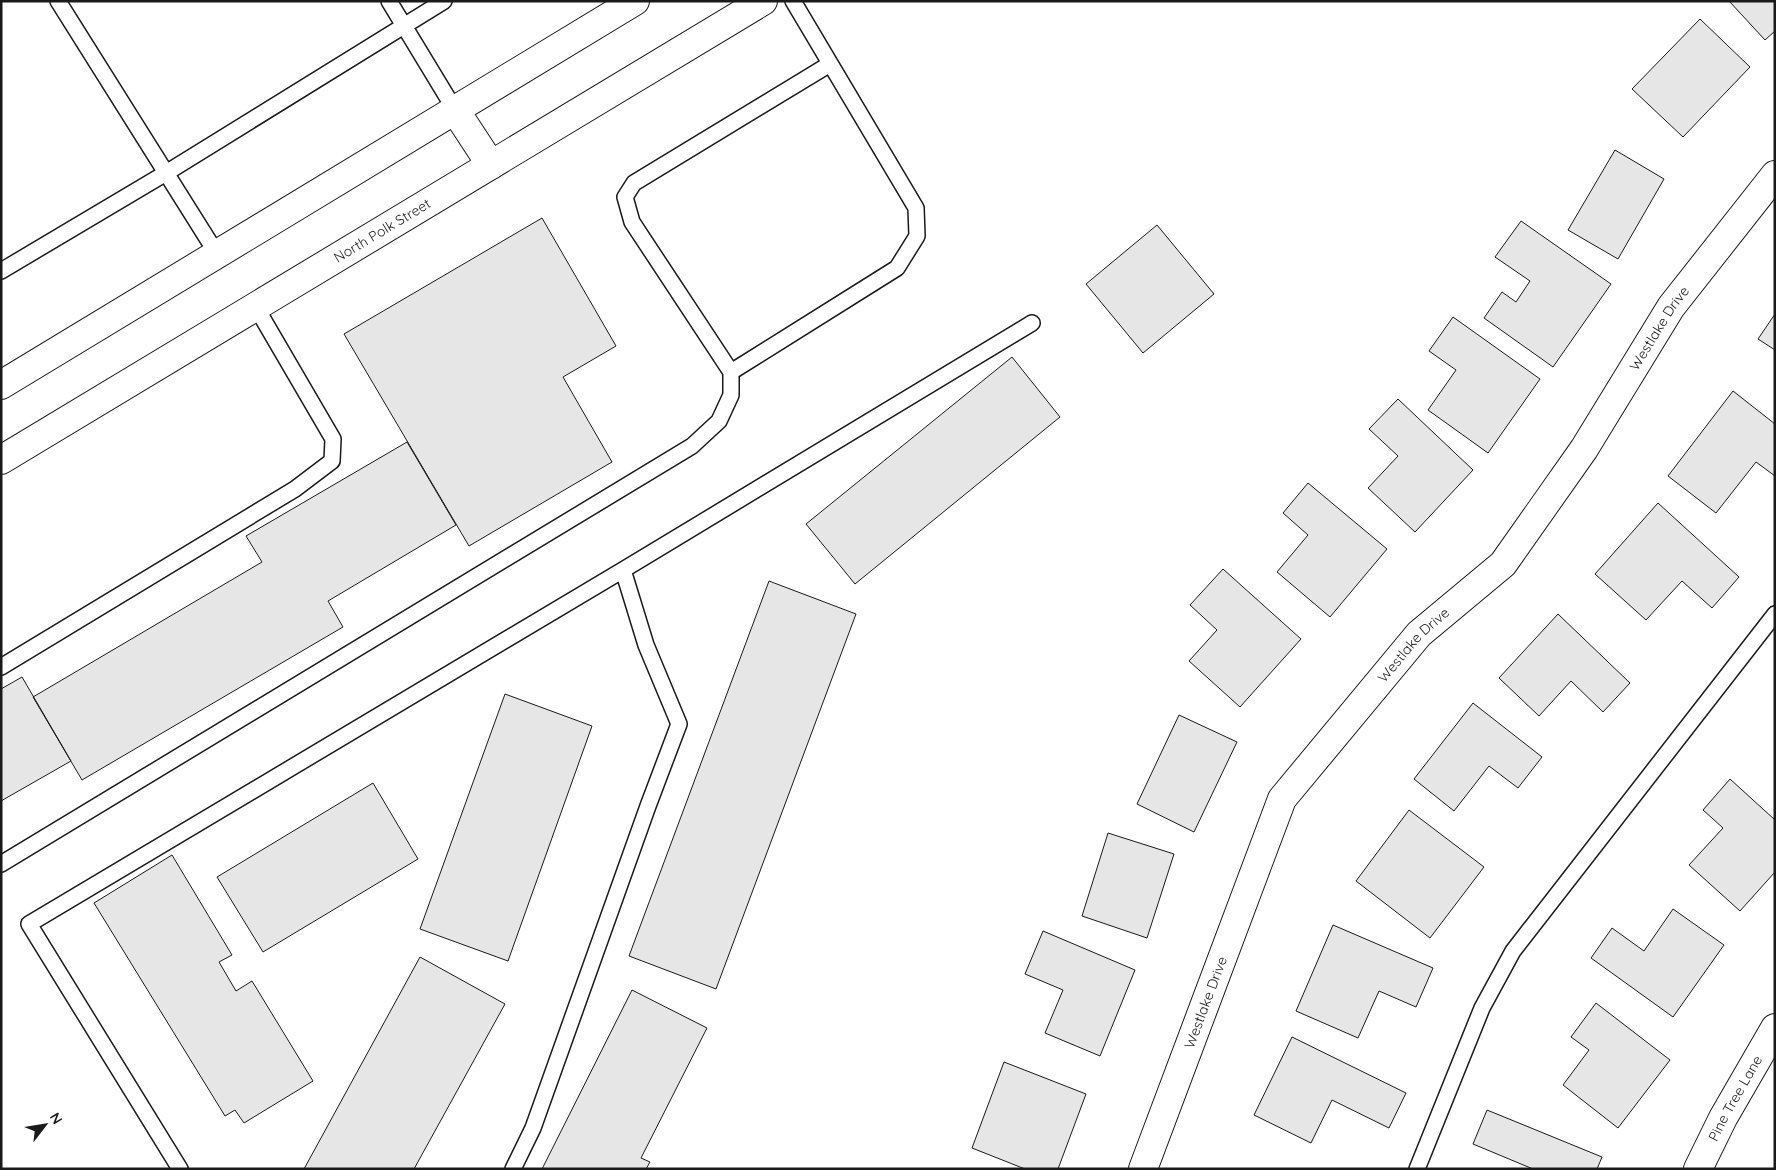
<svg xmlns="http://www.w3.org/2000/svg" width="1776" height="1170" font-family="Quicksand,sans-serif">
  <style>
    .building { fill: #e6e6e6; stroke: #1a1a1a }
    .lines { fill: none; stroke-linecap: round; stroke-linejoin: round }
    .lane-casing { stroke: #1a1a1a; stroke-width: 18 }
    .street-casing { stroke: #1a1a1a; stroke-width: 30 }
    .secondary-casing { stroke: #1a1a1a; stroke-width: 30 }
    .lane { stroke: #fff; stroke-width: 15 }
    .street { stroke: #fff; stroke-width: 28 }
    .secondary { stroke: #fff; stroke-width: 28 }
    .labels { text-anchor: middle; stroke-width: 4; stroke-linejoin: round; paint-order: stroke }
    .street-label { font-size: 14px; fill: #1a1a1a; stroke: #fff }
  </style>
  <rect width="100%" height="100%" fill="#fff"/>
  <!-- building -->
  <path class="building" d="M1729,1H1775V31L1765,40Z
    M1700,19L1750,67L1683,137L1632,89Z
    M1615,150L1664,179L1618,259L1568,230Z
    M542,218L616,346L563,377L612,462L469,546L344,334Z
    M1521,221L1611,284L1553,367L1484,318L1502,292L1516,302L1530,281L1495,257Z
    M1157,225L1214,294L1143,353L1086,284Z
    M1775,314V350L1758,339Z
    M1453,317L1540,379L1488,453L1428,410L1456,370L1429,351Z
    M1012,357L1060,417L855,584L806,524Z
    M1733,391L1775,424V476L1756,462L1716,513L1668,476Z
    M1398,399L1473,470L1415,532L1368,488L1398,456L1369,429Z
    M407,442L456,525L328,601L343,627L82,780L33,697L262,562L246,536Z
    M1308,483L1387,549L1330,617L1277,572L1308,535L1283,513Z
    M1658,503L1739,577L1712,608L1682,581L1646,620L1595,574Z
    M1223,569L1301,639L1240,707L1189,661L1217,630L1190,605Z
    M769,581L856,614L716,989L629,956Z
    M1558,614L1630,683L1603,712L1571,681L1539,716L1499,678Z
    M22,677L71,761L1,801V689Z
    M505,694L592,726L508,961L420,929Z
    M1473,703L1542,757L1518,788L1489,766L1454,811L1414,779Z
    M1179,715L1237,742L1194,832L1137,804Z
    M1730,779L1775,820V872L1740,911L1689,865L1723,828L1703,810Z
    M373,783L418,859L263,952L217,877Z
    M1409,810L1484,867L1430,938L1356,881Z
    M1108,833L1174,854L1147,938L1082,916Z
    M172,855L232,955L219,962L236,991L252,981L313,1081L244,1123L235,1110L225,1116L94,903Z
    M1673,909L1724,945L1673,1017L1591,958L1612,928L1644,951Z
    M1333,925L1433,968L1416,1007L1379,991L1358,1038L1296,1011Z
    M1043,931L1135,970L1100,1056L1045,1033L1063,990L1025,974Z
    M420,957L505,1004L414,1169H304Z
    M632,990L707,1028L641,1158L650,1162L646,1169H542Z
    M1596,1003L1670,1060L1618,1128L1563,1085L1589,1050L1571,1037Z
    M1292,1037L1406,1093L1389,1128L1332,1100L1311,1143L1254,1115Z
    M1004,1062L1086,1094L1058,1169H1025L972,1148Z
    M1487,1110L1602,1157L1597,1169H1533L1473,1144Z"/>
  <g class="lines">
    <!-- lane casing -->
    <g class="lane-casing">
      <path id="lane" d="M58,1L217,254
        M389,1L455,110
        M1,271L166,173L444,1
        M731,372L632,222L625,197L634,183L830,64
        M1,667L295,489L332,461L333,439L256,307
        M1,864L692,446L719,421L731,395V372L897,268L917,236L916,208L793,1
        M180,1169L29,924L623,570L1032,323
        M513,1169L533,1128L648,806L679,724L646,645L623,570
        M1417,1169L1482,1008L1513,951L1775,614"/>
    </g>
    <!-- street casing -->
    <g class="street-casing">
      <g id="street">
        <path id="s1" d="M1143,1169L1282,799L1419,634L1503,564L1584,449L1671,307L1775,175"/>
        <path id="s2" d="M1698,1169L1723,1118L1775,1028"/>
      </g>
    </g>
    <!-- secondary casing -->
    <g class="secondary-casing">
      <g id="secondary">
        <path d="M455,110L491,165"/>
        <path d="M1,385L635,1"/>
        <path id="s3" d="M1,460L763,1"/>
      </g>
    </g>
    <!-- lane -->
    <use href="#lane" class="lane"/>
    <!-- street -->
    <use href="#street" class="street"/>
    <!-- secondary -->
    <use href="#secondary" class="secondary"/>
  </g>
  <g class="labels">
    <!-- street labels -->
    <g class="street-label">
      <text dy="5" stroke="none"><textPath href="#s3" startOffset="445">North Polk Street</textPath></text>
      <text dy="5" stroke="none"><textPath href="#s1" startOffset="1002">Westlake Drive</textPath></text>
      <text dy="5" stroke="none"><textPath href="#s1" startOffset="598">Westlake Drive</textPath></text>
      <text dy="5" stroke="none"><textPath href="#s1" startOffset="178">Westlake Drive</textPath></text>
      <text dy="5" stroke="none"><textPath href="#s2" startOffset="80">Pine Tree Lane</textPath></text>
    </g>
  </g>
  <!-- border -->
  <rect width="1776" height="1170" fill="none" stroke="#1a1a1a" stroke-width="5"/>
  <!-- north arrow -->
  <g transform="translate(45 1125) rotate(59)" stroke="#ffffff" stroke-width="4" paint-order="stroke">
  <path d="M0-4L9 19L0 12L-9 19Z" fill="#1a1a1a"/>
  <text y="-8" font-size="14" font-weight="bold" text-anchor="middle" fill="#1a1a1a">N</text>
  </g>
</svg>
